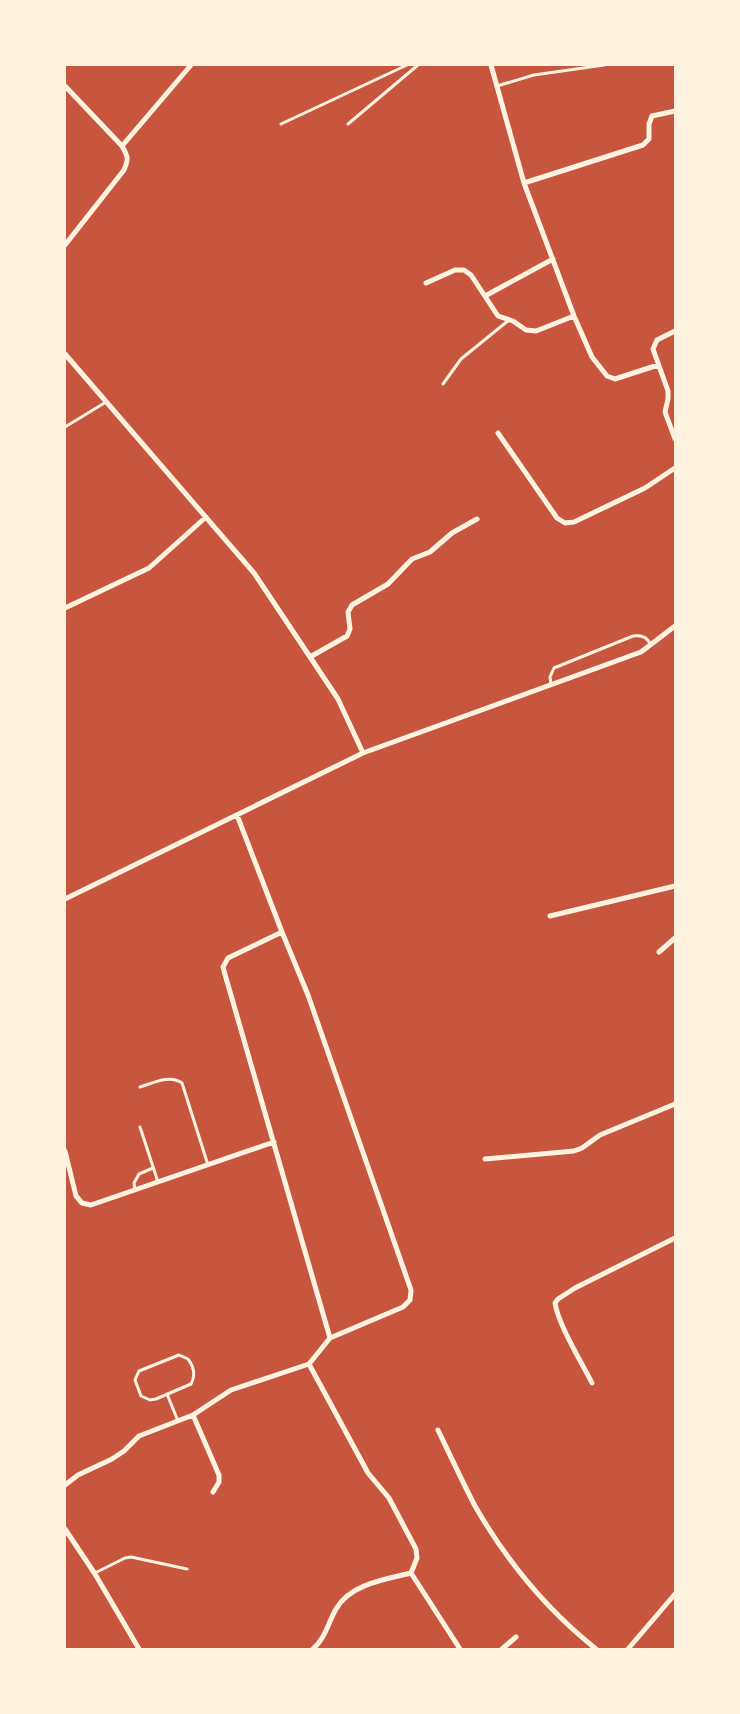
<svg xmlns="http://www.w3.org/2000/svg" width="740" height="1714" font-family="'Roboto Condensed',sans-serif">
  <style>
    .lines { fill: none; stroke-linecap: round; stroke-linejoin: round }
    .service { stroke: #fff3e0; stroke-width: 3 }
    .minor { stroke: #fff3e0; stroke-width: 5 }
  </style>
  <rect width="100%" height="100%" fill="#c8553d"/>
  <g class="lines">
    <!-- service -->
    <path class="service" d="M497,86L534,75L604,65
      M281,124L407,65
      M348,124L418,65
      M443,384L461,359L509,320
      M65,427L106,402
      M551,684L550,677L554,668L633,636C642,635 647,637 651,645
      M140,1087C153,1083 170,1074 182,1083L208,1165
      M140,1127L158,1182
      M135,1190L134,1183L139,1174L153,1168
      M179,1355L188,1359C194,1367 196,1375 191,1384L156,1399L150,1400L141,1396L135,1380L139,1371Z
      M167,1394L178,1421
      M95,1573L125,1558L131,1557L187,1569"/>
    <!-- minor -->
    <path class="minor" d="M491,65L524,183L574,316L592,357L607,376L615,379L658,365
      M65,86L122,146C128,157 129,158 124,170L65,245
      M122,146L191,65
      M524,183L643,145L649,139V124L652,116L675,111
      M426,283L455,270H464L471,275L498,316L513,321L526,330L536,331L574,316
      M485,296L553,259
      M675,331L657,340L653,349L668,391V399L665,412L675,439
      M65,354L254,573L338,699L363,753
      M498,433L557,518L565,523L574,522L645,488L675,468
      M65,608L149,568L206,517
      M310,657L347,636L350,629L348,612L352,605L388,584L412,559L430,552L452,533L477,519
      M65,899L363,753L641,652L675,626
      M550,916L675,886
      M282,932L228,958L223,967L224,971L330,1338
      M659,952L675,938
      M65,1151L76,1196L82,1203L91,1205L274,1142
      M485,1159L574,1151L582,1148L600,1135L675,1104
      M309,1364L368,1473L389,1498L416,1549L417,1558L411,1573
      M592,1383C582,1363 558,1324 555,1303L558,1299L575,1288L675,1238
      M193,1415L219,1475V1482L213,1492
      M438,1430C450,1455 462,1481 475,1506C506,1560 547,1610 596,1649
      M65,1485L78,1475L112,1459L124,1451L139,1436L193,1415L231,1390L309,1364L330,1338L403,1307L410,1300L411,1290L308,995L282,932L237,815
      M65,1529L95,1574L139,1649
      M313,1649C325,1639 328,1623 336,1609C350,1584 386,1579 411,1573L460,1649
      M502,1649L516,1637
      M628,1649L675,1594"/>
  </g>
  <!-- border -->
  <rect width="740" height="1714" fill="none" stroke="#fff3e0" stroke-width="132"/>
</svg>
